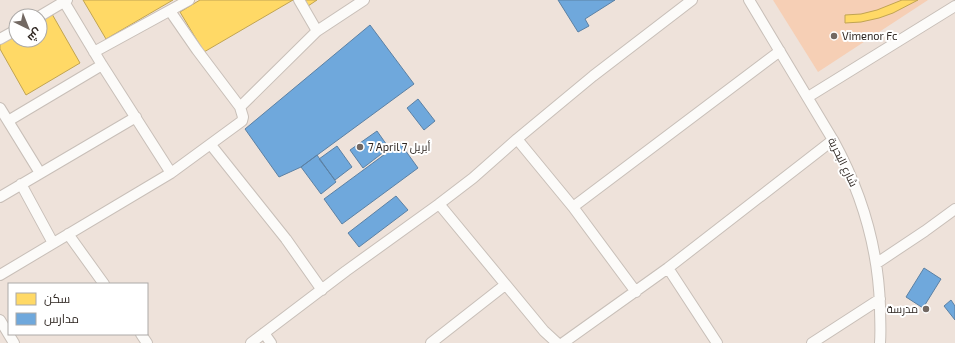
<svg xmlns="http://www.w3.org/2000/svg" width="955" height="343" font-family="'Exo 2',Cairo,sans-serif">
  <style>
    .green { fill: #f6cfb5 }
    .homes { fill: #ffd966; stroke: #c1a452 }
    .schools { fill: #6fa8dc; stroke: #5c81a4 }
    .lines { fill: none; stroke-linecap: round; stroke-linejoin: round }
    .minor-casing { stroke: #c8bfb8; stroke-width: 12 }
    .minor { stroke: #fcfbf9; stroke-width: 10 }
    .poi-dot { fill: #726862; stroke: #fff; stroke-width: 1.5 }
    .labels { text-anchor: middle; stroke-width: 4; stroke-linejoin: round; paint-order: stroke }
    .poi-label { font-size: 11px; fill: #2f2722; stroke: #fff; text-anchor: start }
    .street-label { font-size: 11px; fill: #2f2722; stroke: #fff }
  </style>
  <rect width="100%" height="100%" fill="#eee2da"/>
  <!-- green -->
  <path class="green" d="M773,0H928L818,72Z"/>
  <!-- homes -->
  <path class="homes" d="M83,0H173L106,39Z
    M200,0H293L204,52L180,12Z
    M304,0H317L308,6Z
    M902,0H918L893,13L879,18L861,22L845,23V15L861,14L877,10Z
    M52,14L80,63L26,95L0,49V44L16,35V40H40V21Z"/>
  <!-- schools -->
  <path class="schools" d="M558,0H615L585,19L589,26L578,32Z
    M370,25L414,84L301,167L279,177L245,129Z
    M418,99L435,121L424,130L407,108Z
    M377,131L389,148L363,168L350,150Z
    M400,143L418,168L342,224L324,199Z
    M337,146L352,167L335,180L319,159Z
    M317,155L336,182L321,194L301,167Z
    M396,196L408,210L359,247L348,233Z
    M924,268L941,279L923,308L906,297Z
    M951,300L955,306V320L944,306Z"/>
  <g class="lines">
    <!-- minor casing -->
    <g class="minor-casing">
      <path id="minor" d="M63,0L102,65L171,173
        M299,0L317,31
        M749,0L833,140C861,191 878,247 880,306C880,318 881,331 880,343
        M40,16L67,0
        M0,39L16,30
        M94,52L189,0
        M808,97L955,6
        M240,107L317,31L364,0
        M0,108L40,173
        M8,121L102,65
        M517,139L573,207L636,292
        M211,145L286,239L322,290
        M21,184L53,243
        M0,197L136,117
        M439,204L544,331L557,343
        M573,207L780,51
        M68,234L104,284
        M877,263L925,231L955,209
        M668,268L717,343
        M0,275L171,173L242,121L243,117L240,107L197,50L170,11
        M0,320L14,343
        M264,333L271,343
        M141,334L147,343
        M251,343L346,271L439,204L473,178L517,139L593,76L692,0
        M431,343L505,285
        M563,343L668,268L833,140
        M812,343L880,299"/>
    </g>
    <!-- minor -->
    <use href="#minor" class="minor"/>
  </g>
  <!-- markers -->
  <g class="poi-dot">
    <circle cx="834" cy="36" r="4"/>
    <circle cx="360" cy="147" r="4"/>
    <circle cx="926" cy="309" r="4"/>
  </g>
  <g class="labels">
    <!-- poi labels -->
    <g class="poi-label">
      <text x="842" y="40">Vimenor Fc</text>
      <text x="368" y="151">7 April 7 أبريل</text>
      <text x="918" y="313" text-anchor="end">مدرسة</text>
    </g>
    <!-- street labels -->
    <g class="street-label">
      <text transform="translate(843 162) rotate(64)" y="4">شارع البحرية</text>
    </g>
  </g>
  <!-- legend -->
  <rect x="8" y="283" width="140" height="52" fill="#ffffff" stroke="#aca9a7"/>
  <rect x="16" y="293" width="20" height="12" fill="#ffd966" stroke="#aca9a7"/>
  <text x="44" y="303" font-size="12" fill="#2f2722">سكن</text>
  <rect x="16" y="313" width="20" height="12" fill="#6fa8dc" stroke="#aca9a7"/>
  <text x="44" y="323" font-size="12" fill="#2f2722">مدارس</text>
  <!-- north arrow -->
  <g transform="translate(28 28) rotate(137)"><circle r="19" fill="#ffffff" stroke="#aca9a7"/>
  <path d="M0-3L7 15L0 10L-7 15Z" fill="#726862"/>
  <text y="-6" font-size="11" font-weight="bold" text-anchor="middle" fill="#2f2722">ش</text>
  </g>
</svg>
